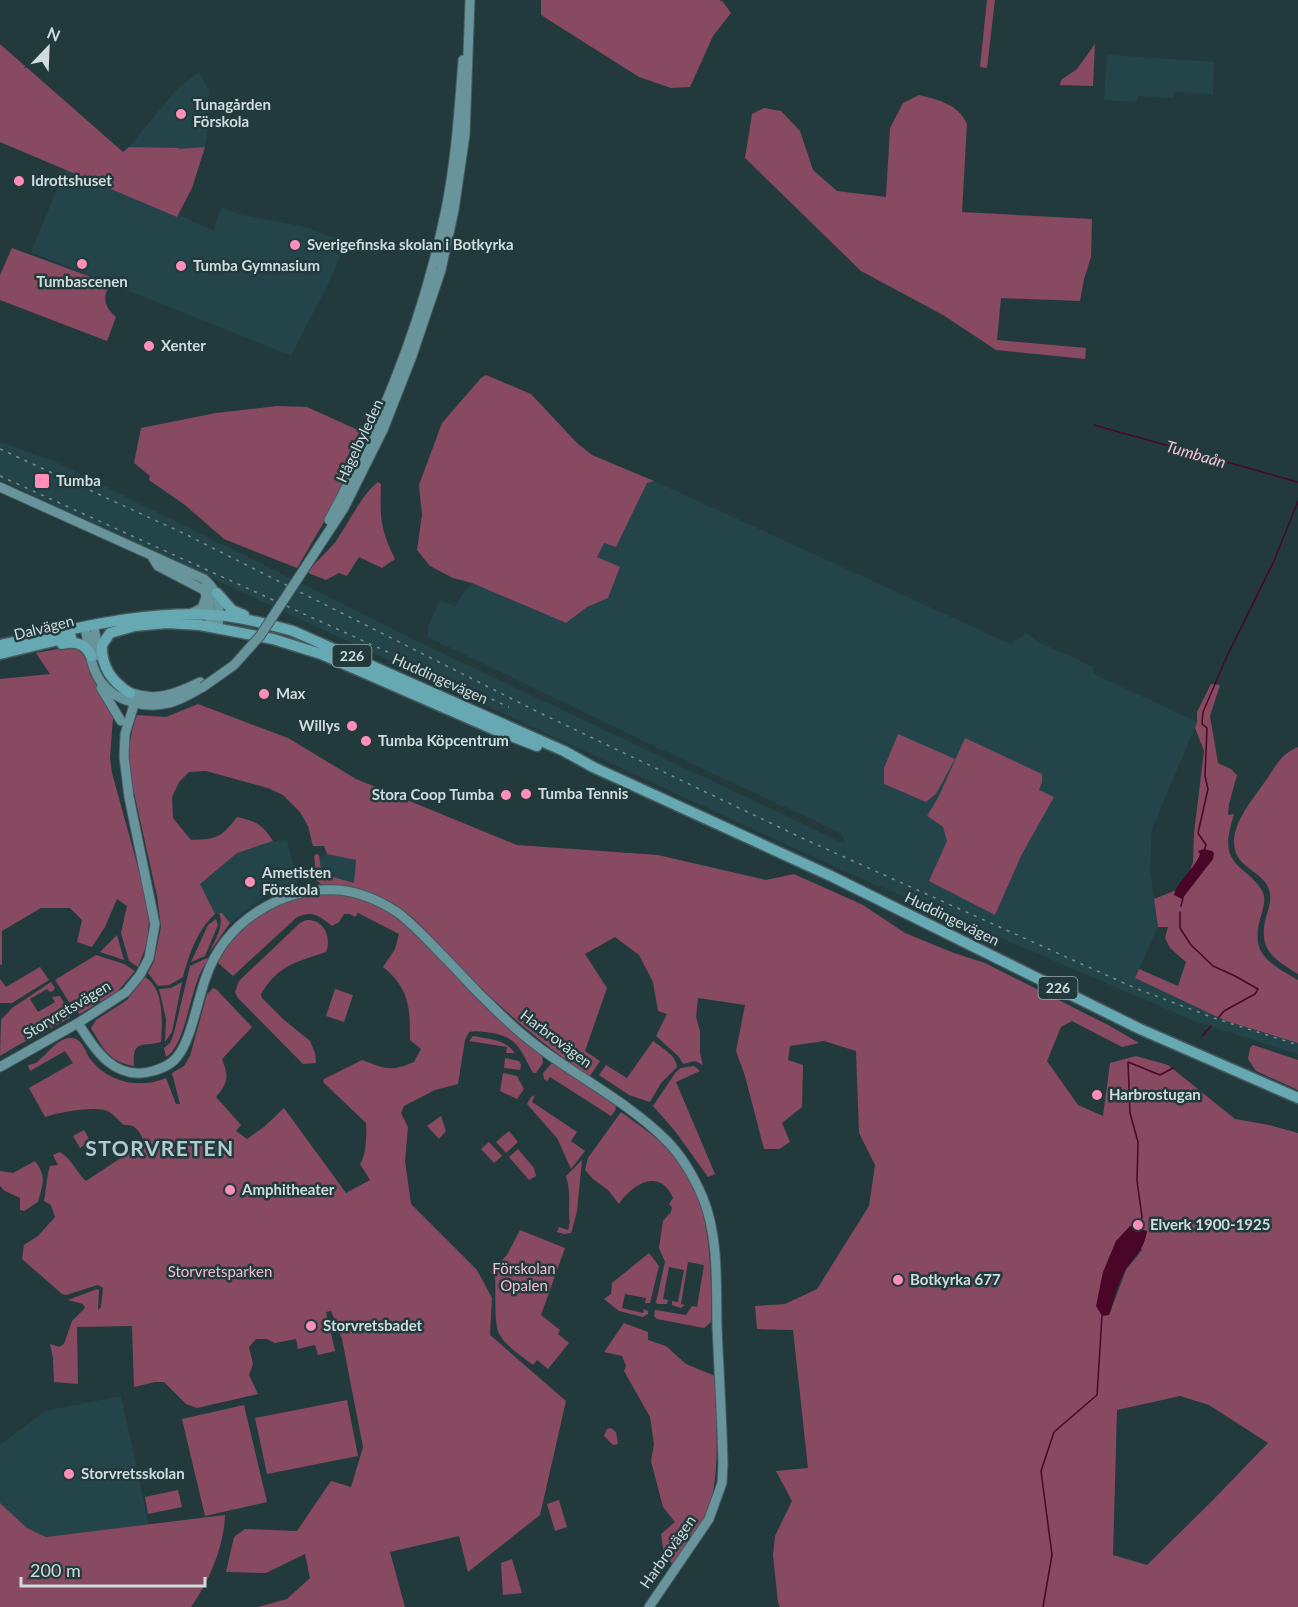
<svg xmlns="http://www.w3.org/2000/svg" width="1298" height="1607" font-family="Lato,sans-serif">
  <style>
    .built { fill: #234549; fill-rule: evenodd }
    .green { fill: #874a61; fill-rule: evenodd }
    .water { fill: #490627 }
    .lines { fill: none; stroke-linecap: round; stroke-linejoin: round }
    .stream { stroke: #490627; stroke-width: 1.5 }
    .secondary-casing { stroke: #45595c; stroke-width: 11 }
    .primary-casing { stroke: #45595c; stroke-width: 13 }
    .secondary { stroke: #67959b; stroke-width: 9 }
    .primary { stroke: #67a9b2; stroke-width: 10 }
    .rail { stroke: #7b8e8f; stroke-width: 1.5; stroke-dasharray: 3 6; stroke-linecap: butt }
    .secondary-bridge-casing { stroke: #45595c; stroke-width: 11; stroke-linecap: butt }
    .secondary-bridge { stroke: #67959b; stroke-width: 9 }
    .poi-dot { fill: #ff8eb9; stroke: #233a3d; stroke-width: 2 }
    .labels { text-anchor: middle; stroke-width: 5; stroke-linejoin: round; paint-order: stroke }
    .shield { fill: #233a3d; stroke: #9babad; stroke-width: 1.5 }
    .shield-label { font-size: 14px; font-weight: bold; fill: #cedcdd }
    .poi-label { font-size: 15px; font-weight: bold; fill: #cedcdd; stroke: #233a3d; text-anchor: start }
    .street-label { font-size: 15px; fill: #cedcdd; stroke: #233a3d }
    .park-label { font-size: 15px; fill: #f1becf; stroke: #233a3d }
    .water-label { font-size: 16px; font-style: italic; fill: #f5c1d2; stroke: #233a3d }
    .district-label { font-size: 21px; font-weight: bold; letter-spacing: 1.5px; fill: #afcbce; stroke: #233a3d }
  </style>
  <rect width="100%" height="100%" fill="#233a3d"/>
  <!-- built -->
  <path class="built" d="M1107,55L1214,62L1213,95L1174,92L1173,98L1138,96L1137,102L1104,100Z
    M199,72L209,91L207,110L208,129L205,147L166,150L129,147L177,89Z
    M68,163L213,231L222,207L240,215L302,226L346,242L330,280L291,356L31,252Z
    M0,442L54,461L423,644L845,844L841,833L671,754L428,637V626L440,600L456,607L461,596L472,583L566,623L587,607L608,598L596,557L604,542L616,547L647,483L654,481L1010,644L1023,636L1025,632L1038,642L1092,666L1094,674L1197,722L1152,829L1150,870L1158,927L1135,978L1226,1021L1298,1043V1054L1197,1022L837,868L0,480ZM939,796L1022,854L995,915L947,841L943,827L927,816Z
    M287,840L298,886L272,894L259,900L230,923L222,913L215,914L200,884L237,853L273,841Z
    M327,854L356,860L354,883L333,877L322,878L319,858Z
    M121,1396L149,1526L46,1537L27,1528L0,1503V1445L45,1411Z"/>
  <!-- green -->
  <path class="green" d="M541,0H719L723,2L731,13L713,36L690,87L671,88L639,77L541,15Z
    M987,0H995L987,68L980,67Z
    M0,44L123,152L129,147L179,148V149L205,147L192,188L177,217L0,142Z
    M1095,44L1093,86L1060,85L1061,80L1077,69Z
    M919,95C939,100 958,104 967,124L962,212L1092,219L1091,257L1084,279L1080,301L1001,298L997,340L1086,348L1085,359L996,350L943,315L861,271L745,158L752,114L764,108L781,111L800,131L813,170L837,191L886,197L890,128L903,103Z
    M12,248L110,284C102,298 104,306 116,317L107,341L0,300V275Z
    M486,375L531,394L577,443L592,455L654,481L647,483L616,547L604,543L597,557L620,567L608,598L587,607L566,623L472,583L453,578L430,566L417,550L422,515L419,485L442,423L481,378Z
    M277,406L307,407L358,430L362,434L364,442L331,510L297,568L224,539L185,505L149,480L150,476L134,463L141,428L216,413Z
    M378,482L381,484C380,518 380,528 395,559L382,568L359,557L347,576L339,573L326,580L308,573C317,559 327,553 336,541C348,524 362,494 378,482Z
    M74,646L84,650L90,674L112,712L113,718L110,758L112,773L147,900L149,920L148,935L145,949L138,967L129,961L121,933L127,906L117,899L105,927L92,947L77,942L82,920L70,908H41L2,931V964L0,965V679L50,674L36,653Z
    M1211,684L1220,685L1210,716L1218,763L1231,769L1237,775L1229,804L1228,815L1234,814C1227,839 1222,854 1245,872C1252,878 1259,884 1263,893C1266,900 1263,908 1261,916C1249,954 1269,963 1298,980V1043L1226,1021L1135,978L1139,969L1178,986L1186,962L1170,948L1165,938L1168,927H1158L1154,899L1179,889L1189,874L1193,862L1194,833L1204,751L1195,728L1197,722V712Z
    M198,704L288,738L356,779L517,845L658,855L766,880L794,874L863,905L905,933L954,953L985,963L1110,1026L1139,1043L1122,1047L1072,1021L1061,1027L1047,1061L1078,1105L1103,1116L1110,1063L1136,1056L1168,1065L1235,1119L1269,1125L1298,1133V1607H780L778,1603L773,1555L775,1536L792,1501L776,1471L808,1468L793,1330L757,1329L755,1306L785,1304L817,1289L869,1206L875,1165L859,1133L856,1051L824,1041L790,1046L788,1060L803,1065L802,1107L782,1123L790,1142L779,1149H764L745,1076L736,1051L745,1005L698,998L696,1017L700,1031V1053L703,1065L695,1061L683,1064L679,1057L656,1036L667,1014L658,1011L653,982L639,955L615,937L585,954L607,988L585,1051L600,1061L590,1076C542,1045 504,1011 464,971C438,946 416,913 383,898C362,888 342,889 321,884L317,881L314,856L316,854L319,855L322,878L333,877L354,883L356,860L327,854L324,846H313L308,826L300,812L283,795L268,788L206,771L189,772L179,782L172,797L173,818L191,840C217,839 221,838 237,817C256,821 262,824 273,841L237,853L200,884L215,914C197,930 189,955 183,977L169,985L158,986L148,973L154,961L161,927L157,896L129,770C128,751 130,734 137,715L166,717ZM1130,1226L1142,1250L1126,1270L1109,1315ZM1180,1396L1209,1405L1268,1443L1212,1501L1147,1565L1113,1555L1117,1410Z
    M898,734L955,759L936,794L926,802L884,784V768Z
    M965,738L1042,774V782L1039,790L1054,797L1022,854L995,915L929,881L947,841L943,827L927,816L939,796Z
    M1298,747V974C1272,958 1258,949 1266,917C1269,907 1272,900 1269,890C1265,874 1242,869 1236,853C1227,829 1251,802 1264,783C1271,774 1277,761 1286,754C1289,751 1294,749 1298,747Z
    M340,894C372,900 391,912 416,931L542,1054L543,1063L536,1073H533C521,1052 519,1038 493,1033C485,1032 477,1030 469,1032L465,1040L458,1084L435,1090L404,1106L401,1113L408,1127L405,1161L411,1204L477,1270L492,1298L490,1335L566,1401L540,1515L468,1572L459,1536L390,1552L405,1607H258L287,1599L310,1578L305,1554L266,1573L226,1572L234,1537L245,1529L297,1531L331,1481L351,1487L363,1447L342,1339L331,1311L326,1312L335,1351L318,1355L315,1345L298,1349L296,1339L275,1343L267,1339H256L249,1347L253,1364L249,1375L258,1394L197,1408L186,1404L164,1382H155L134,1387L132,1326L77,1327L78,1384L54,1382L53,1358L50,1344L59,1347L64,1344L72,1321L85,1308L83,1304L68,1300L97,1289L99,1290L98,1310L101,1307L103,1288L98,1285L66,1295L62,1294L22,1259L24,1245L38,1236L55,1217L51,1205L44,1201C46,1192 47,1173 50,1166L58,1165L53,1155L60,1152C72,1159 76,1172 86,1181L145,1142C139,1132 137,1124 124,1125C117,1120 113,1112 104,1110C88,1107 61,1112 45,1117L29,1088L73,1063L65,1051L30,1071L28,1065C29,1065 37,1063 37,1062C47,1055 56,1039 70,1038C83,1037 85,1053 91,1060C109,1083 141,1089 166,1078L176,1104H180L172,1073L184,1066L190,1056L207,994L213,988L216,989L252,1027L222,1059C229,1077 228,1083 216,1097L241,1125L236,1131L247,1139L264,1127L284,1108L346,1193L370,1180L360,1164C366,1157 367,1133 366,1123L323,1082L324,1079L362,1060C386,1069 390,1072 414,1062L421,1049L410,1040C410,1008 410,989 383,967L395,949L399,934L358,913L355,917L350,914H344L339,922L332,926C320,916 313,910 297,917L233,976L217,962L233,939L250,923L269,909L301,895Z
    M219,913H222L230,923L209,953C214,941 225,926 219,913Z
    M216,919L218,925L205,956L191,962L208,925Z
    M306,920C324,919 332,937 326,952C297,962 279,964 261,994L262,998L283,1019L310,1041L315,1053L316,1063L303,1064L238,998L235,992L239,981L300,923Z
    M117,935L124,960L100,952Z
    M96,955L124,964L135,971L118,991L80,1014L75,1011L55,980Z
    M207,958L209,960C190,977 188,1045 166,1057L164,1048L170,1043L174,1033L190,966Z
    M40,967L49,980L12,1003H0V979L6,987Z
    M145,977C165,989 162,1023 161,1042C142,1047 132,1039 134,1066C109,1062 103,1048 91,1028L96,1020L127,1000Z
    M51,982L55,988L53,991L50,992L47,989L30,999L38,1012L55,1002L52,997L60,996L69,1012L70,1018C46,1031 22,1042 0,1056L1,1020L12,1008Z
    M182,982L172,1032L165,1042L166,1019L159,989L171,988Z
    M335,989L353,995L344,1022L326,1016Z
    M473,1036C489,1039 505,1039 515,1053H506L507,1047L469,1041Z
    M653,1041C662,1048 676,1055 677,1067L661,1083L650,1102L629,1095L599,1075L606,1065L627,1078Z
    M1253,1045L1298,1060V1090L1256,1071L1248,1059L1250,1048Z
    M505,1058L519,1061L521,1065L520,1070L504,1068Z
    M552,1063L616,1106L615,1111L611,1116L550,1077L547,1081L544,1079L543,1073Z
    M694,1066L700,1071L676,1082L715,1174L708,1177L675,1131L653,1106L676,1072L681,1068Z
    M503,1073L517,1076L524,1089L517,1099L500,1091Z
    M535,1095L532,1102L577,1132L571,1141L585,1151L571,1169L557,1138L527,1104L531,1097Z
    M621,1112C639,1125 657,1137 672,1153C712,1198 711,1261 711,1317V1322L704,1328L657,1319L654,1316L655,1310L686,1315L692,1306L697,1307L704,1265L688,1262L681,1304L685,1305L681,1308L672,1305V1301L678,1302L684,1270L669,1267L663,1299L668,1300L667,1304H657L656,1302L665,1262L659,1248L663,1221L671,1212L672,1207L669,1204L673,1198C660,1168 633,1183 619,1204L608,1190L593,1179L585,1170L588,1158Z
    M441,1116L446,1131L439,1139L427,1126Z
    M84,1130L90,1141L80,1148L73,1136Z
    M509,1131L518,1142L506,1153L496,1142Z
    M489,1142L502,1156L494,1163L481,1149Z
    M518,1149L534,1168L536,1176L529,1180L509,1157Z
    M582,1160L577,1211L572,1230L571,1233L564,1234L557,1232L559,1227L568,1230C571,1220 569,1220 569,1211C569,1198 570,1189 566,1176Z
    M35,1161C47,1177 43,1183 38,1202L24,1211L20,1210V1198L5,1191L0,1186V1171L13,1173Z
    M520,1230L565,1248L541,1315L560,1330L558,1334L569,1343L548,1369L537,1360L533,1365C522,1356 503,1345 498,1331C494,1318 496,1292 495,1277L490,1272L507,1255Z
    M649,1253L659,1266L650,1303H645L646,1298L625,1294L622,1308L643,1313L644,1309L648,1311V1314L643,1317L619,1311L604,1299L611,1294L612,1283Z
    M624,1323L648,1332V1340L666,1346L686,1364L715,1376C715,1412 720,1456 713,1492C707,1519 689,1543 674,1565L664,1555L661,1534L675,1522L663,1507L651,1461L654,1444L650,1417L624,1371L626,1366L622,1356L604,1352Z
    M347,1400L358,1456L267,1474L255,1418Z
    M244,1405L267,1502L205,1516L182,1419Z
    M611,1428L616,1432L618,1444L613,1445L604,1436L607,1429Z
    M178,1490L182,1507L148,1514L145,1497Z
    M559,1500L567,1527L555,1531L547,1504Z
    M0,1503L27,1528L46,1537L225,1515C224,1546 209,1582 191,1607H0Z
    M512,1559L522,1593L503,1595L501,1563Z"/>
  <!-- water -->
  <path class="water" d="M1204,849L1212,851L1214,853L1213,859L1182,899L1174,895C1178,880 1194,870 1200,854L1198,851Z
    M1130,1226L1147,1231C1144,1250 1136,1254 1126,1269C1118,1282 1114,1300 1109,1315L1102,1316L1096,1306L1103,1272L1116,1241Z"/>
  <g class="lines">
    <!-- stream -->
    <path class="stream" d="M372,247L392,244L425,247
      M1094,425L1298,482
      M1204,851L1206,845L1198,833L1208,789L1205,776L1207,728L1202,724L1203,712L1227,656L1274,561L1298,501
      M1181,906L1183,898
      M1180,912V928L1191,945L1213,966L1235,976L1258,989L1255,994L1224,1011L1219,1017
      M1202,1036L1211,1026
      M1138,1229L1142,1217L1137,1181L1138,1142L1130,1113L1128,1062L1160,1075L1173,1068
      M1043,1607L1052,1555L1041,1471L1054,1432L1097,1395L1102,1316"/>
    <!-- secondary casing -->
    <g class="secondary-casing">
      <path id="secondary" d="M0,487L204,579C221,593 220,607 218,628
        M329,520C382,423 424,318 446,209C456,160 459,110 463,60
        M153,558L158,566L204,590L209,596L210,620
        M310,560L344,508L383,430L412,356L441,270L454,210L465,135L470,0
        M190,614L202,608L206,597L205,592
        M95,632L99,656
        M86,633C89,650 91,668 101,682C116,702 146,709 169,703C182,700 192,693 203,687
        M101,688L121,721
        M132,693C156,702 178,693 200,682
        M78,1023C95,1050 115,1082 153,1071C162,1068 171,1065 177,1057C191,1041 198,998 206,977C225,922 281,886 339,890C360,892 380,901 397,912C417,927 433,946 451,964C471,986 493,1008 515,1028C562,1070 622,1096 666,1140C682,1156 694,1177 703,1198C719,1238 716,1285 717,1327C719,1373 722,1419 723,1464L722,1483L709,1519L649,1607
        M0,1067L78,1023L126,992L140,975L149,958L155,924L129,797L124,757L125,734L137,695"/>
    </g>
    <!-- primary casing -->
    <g class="primary-casing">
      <path id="primary" d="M217,593L232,610L244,615
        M134,626L167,623L200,625L273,639L321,654L493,729L537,746
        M62,644C75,641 85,643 91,656
        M0,645C74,629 149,608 226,616C249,619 271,625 293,631L564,751L593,767L831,876L1140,1029L1298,1098
        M0,654L71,637
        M130,693C112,682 101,666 102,645L110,633L135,626"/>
    </g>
    <!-- secondary -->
    <use href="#secondary" class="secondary"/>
    <!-- primary -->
    <use href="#primary" class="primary"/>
    <!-- rail -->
    <path class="rail" d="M0,449L183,533L538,712L802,838L1135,988L1214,1018L1298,1045
      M0,476L509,707"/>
    <!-- secondary-bridge casing -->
    <g class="secondary-bridge-casing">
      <path id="secondary-bridge" d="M203,687L234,665L260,636L310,560"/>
    </g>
    <!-- secondary-bridge -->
    <use href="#secondary-bridge" class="secondary-bridge"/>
  </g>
  <!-- markers -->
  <g class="poi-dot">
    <circle cx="181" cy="114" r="6"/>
    <circle cx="19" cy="181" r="6"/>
    <circle cx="295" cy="245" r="6"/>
    <circle cx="82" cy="264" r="6"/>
    <circle cx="181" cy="266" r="6"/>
    <circle cx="149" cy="346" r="6"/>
    <rect x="34" y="473" width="16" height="16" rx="3"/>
    <circle cx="264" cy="694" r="6"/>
    <circle cx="352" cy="726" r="6"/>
    <circle cx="366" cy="741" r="6"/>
    <circle cx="526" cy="794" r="6"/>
    <circle cx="506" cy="795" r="6"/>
    <circle cx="250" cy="882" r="6"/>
    <circle cx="1097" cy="1095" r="6"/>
    <circle cx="230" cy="1190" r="6"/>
    <circle cx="1138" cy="1225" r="6"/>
    <circle cx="898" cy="1280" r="6"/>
    <circle cx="311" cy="1326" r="6"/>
    <circle cx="69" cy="1474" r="6"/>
  </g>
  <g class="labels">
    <!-- shield labels -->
    <g class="shield">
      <rect x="332.5" y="645" width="39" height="22" rx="4.5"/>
      <rect x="1038.5" y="977" width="39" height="22" rx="4.5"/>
    </g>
    <g class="shield-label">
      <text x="352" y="661">226</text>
      <text x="1058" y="993">226</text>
    </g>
    <!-- poi labels -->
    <g class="poi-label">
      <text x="193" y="110">Tunagården<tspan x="193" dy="17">Förskola</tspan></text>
      <text x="31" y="186">Idrottshuset</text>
      <text x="307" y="250">Sverigefinska skolan i Botkyrka</text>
      <text x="193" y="271">Tumba Gymnasium</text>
      <text x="82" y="287" text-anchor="middle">Tumbascenen</text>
      <text x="161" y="351">Xenter</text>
      <text x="56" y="486">Tumba</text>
      <text x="276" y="699">Max</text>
      <text x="340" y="731" text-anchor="end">Willys</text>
      <text x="378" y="746">Tumba Köpcentrum</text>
      <text x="538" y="799">Tumba Tennis</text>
      <text x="494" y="800" text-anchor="end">Stora Coop Tumba</text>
      <text x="262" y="878">Ametisten<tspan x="262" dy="17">Förskola</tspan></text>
      <text x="1109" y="1100">Harbrostugan</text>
      <text x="242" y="1195">Amphitheater</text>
      <text x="1150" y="1230">Elverk 1900-1925</text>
      <text x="910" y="1285">Botkyrka 677</text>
      <text x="323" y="1331">Storvretsbadet</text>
      <text x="81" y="1479">Storvretsskolan</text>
    </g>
    <!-- street labels -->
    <g class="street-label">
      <text transform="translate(360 441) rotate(-65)" y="5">Hågelbyleden</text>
      <text transform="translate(44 628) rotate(-14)" y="5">Dalvägen</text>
      <text transform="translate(440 679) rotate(24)" y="5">Huddingevägen</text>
      <text transform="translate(952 919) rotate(26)" y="5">Huddingevägen</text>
      <text transform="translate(67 1010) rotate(-31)" y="5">Storvretsvägen</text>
      <text transform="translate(556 1039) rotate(37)" y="5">Harbrovägen</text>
      <text transform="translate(668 1552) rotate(-55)" y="5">Harbrovägen</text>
    </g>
    <!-- park labels -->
    <g class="park-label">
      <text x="524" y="1274">Förskolan<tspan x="524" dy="17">Opalen</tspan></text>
      <text x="220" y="1277">Storvretsparken</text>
    </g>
    <!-- water labels -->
    <g class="water-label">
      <text transform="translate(1196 454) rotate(16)" y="6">Tumbaån</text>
    </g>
    <!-- district labels -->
    <g class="district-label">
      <text x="160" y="1156">STORVRETEN</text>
    </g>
  </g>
  <!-- north arrow -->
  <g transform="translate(48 48) rotate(23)" stroke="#233a3d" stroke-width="4.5" paint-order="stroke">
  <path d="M0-4.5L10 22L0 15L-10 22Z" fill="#cedcdd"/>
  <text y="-9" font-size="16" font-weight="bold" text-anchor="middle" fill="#cedcdd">N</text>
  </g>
  <!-- scale -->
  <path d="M21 1577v9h184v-9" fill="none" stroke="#cedcdd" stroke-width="3"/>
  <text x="30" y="1577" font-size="18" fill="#cedcdd" stroke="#233a3d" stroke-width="4.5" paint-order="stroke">200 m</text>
</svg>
